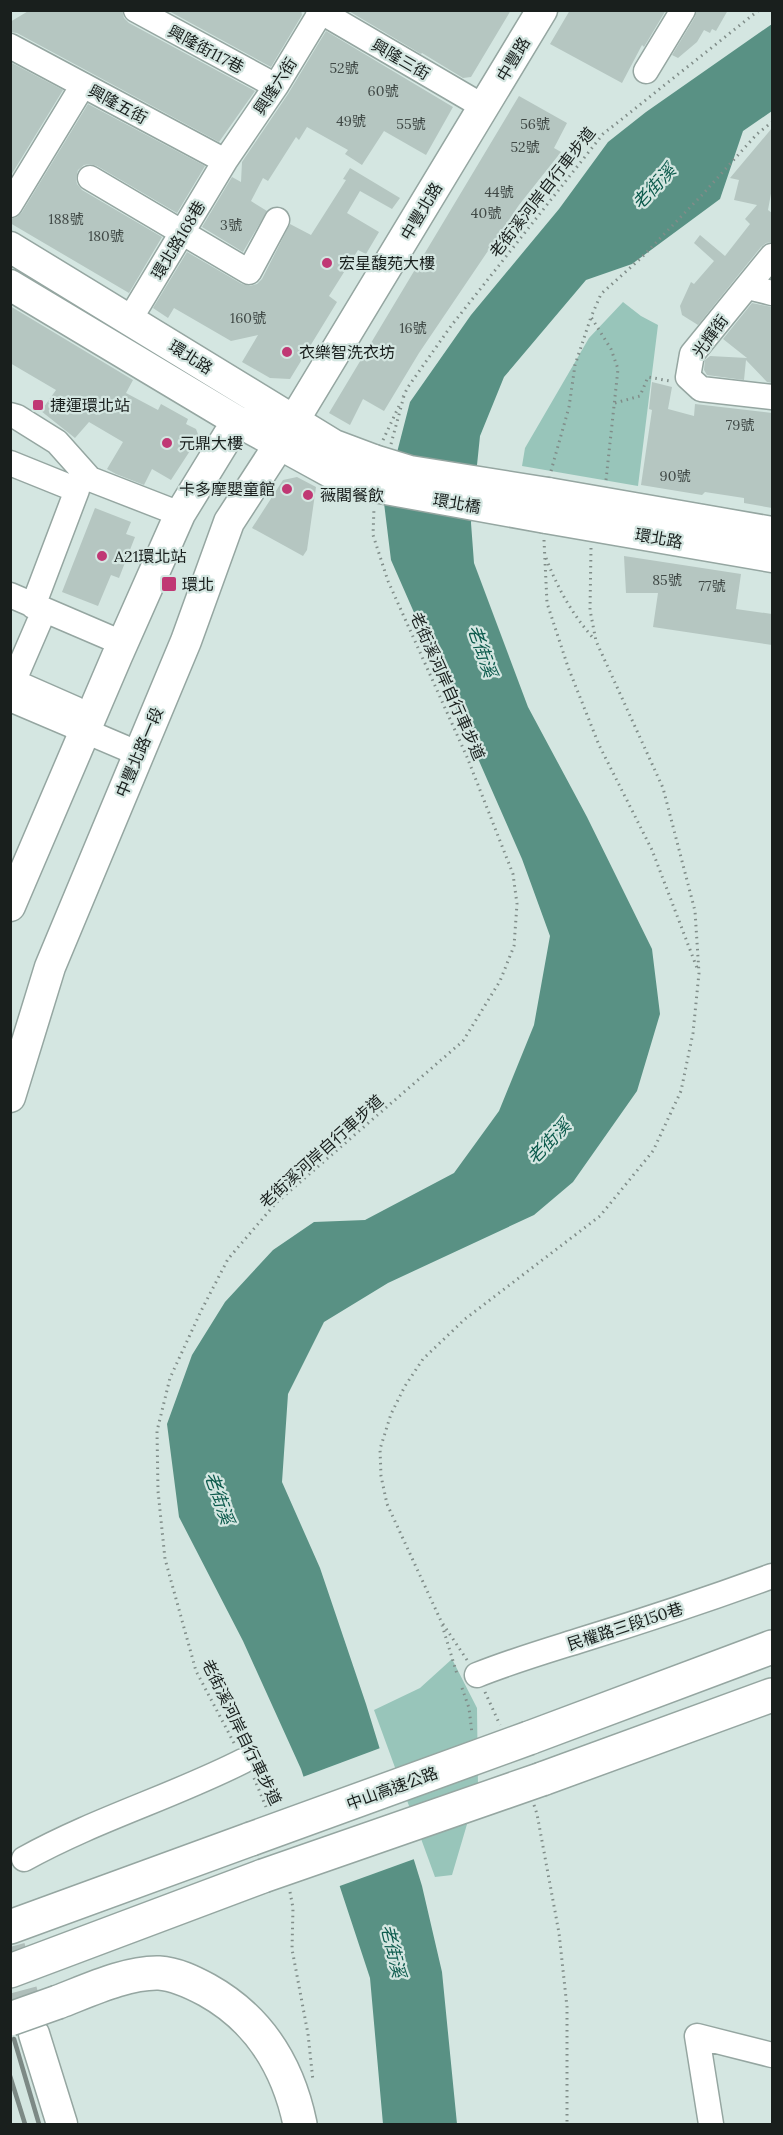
<svg xmlns="http://www.w3.org/2000/svg" width="783" height="2135" font-family="Lora,'Noto Sans TC',serif">
  <style>
    .green { fill: #98c5ba }
    .water { fill: #599184 }
    .pier { fill: #d4e6e1 }
    .building { fill: #b5c6c1 }
    .lines { fill: none; stroke-linecap: round; stroke-linejoin: round }
    .major-tunnel { stroke: #afbeba; stroke-width: 30; stroke-dasharray: 30 15; stroke-linecap: butt }
    .minor-casing { stroke: #95a6a1; stroke-width: 27 }
    .major-casing { stroke: #95a6a1; stroke-width: 33 }
    .highway-casing { stroke: #95a6a1; stroke-width: 36 }
    .path { stroke: #808d89; stroke-width: 3; stroke-dasharray: 1.5 4.5; stroke-linecap: butt }
    .minor { stroke: #fff; stroke-width: 24 }
    .major { stroke: #fff; stroke-width: 30 }
    .highway { stroke: #fff; stroke-width: 33 }
    .rail { stroke: #7c8985; stroke-width: 4.5 }
    .major-bridge-casing { stroke: #95a6a1; stroke-width: 33; stroke-linecap: butt }
    .highway-bridge-casing { stroke: #95a6a1; stroke-width: 36; stroke-linecap: butt }
    .major-bridge { stroke: #fff; stroke-width: 30 }
    .highway-bridge { stroke: #fff; stroke-width: 33 }
    .poi-dot { fill: #c03874; stroke: #d4e6e1; stroke-width: 2 }
    .labels { text-anchor: middle; stroke-width: 4.5; stroke-linejoin: round; paint-order: stroke }
    .number-label { font-size: 14px; fill: #404946 }
    .street-label { font-size: 16px; fill: #191f1d; stroke: #d4e6e1 }
    .poi-label { font-size: 16px; fill: #191f1d; stroke: #d4e6e1; text-anchor: start }
    .water-label { font-size: 18px; font-style: italic; fill: #0d5b4d; stroke: #d4e6e1 }
  </style>
  <rect width="100%" height="100%" fill="#d4e6e1"/>
  <!-- green -->
  <path class="green" d="M623,302L641,316L658,325L638,486L522,466L525,448L589,338Z
    M452,1659L477,1708L478,1787L452,1875L435,1877L374,1710L420,1688Z"/>
  <!-- water -->
  <path class="water" d="M772,24V111L743,131L720,199L632,264L586,280L504,377L480,436L471,523L474,563L528,707L587,817L652,949L660,1014L637,1091L573,1182L534,1215L388,1283L324,1322L288,1394L282,1482L320,1568L366,1704L422,1886L442,1972L457,2124H383L370,1978L301,1769L243,1641L179,1517L167,1424L192,1355L225,1302L273,1250L314,1222L365,1220L454,1173L499,1111L534,1025L550,936L522,859L391,560L384,503L410,402L471,315L559,209L608,142L646,112Z"/>
  <!-- pier -->
  <path class="pier" d="M383,1747L417,1858L337,1887L300,1778Z"/>
  <!-- building -->
  <path class="building" d="M30,10H122L124,18L129,23L255,91L219,142L17,33L10,32V22Z
    M167,10H301L302,15L271,67Z
    M347,10H511L471,77L463,78L422,53L421,54Z
    M570,10H666L644,47L642,45L622,83L550,44Z
    M697,10H728L716,31L712,29L710,33L704,30L697,42L678,58L672,55L695,17Z
    M326,31L453,107L426,155L384,131L362,165L345,154L348,150L307,127L299,140L296,137L268,181L263,178L251,201L267,211L243,252L202,227L232,177L241,182L242,162L288,94Z
    M10,62L63,90L10,177Z
    M519,96L567,123L554,148L561,152L519,205L419,353L384,411L363,399L350,425L329,413Z
    M88,104L205,166L177,213L97,166L90,164L84,165L78,170L76,178L77,184L82,190L162,237L129,293L10,223V219L17,217L22,212Z
    M772,128V188L768,210L772,213V242L766,243L761,247L698,325L682,315L680,306L691,282L694,284L714,261L694,243L700,235L725,256L750,224L745,219L757,205L734,200L739,180L730,178Z
    M350,168L400,198L392,209L360,191L347,213L379,232L366,254L358,250L329,296L337,302L290,379L270,378L242,362L258,335L231,341L174,308L168,318L153,308L187,252L242,284L250,286L257,284L262,279L290,224L311,235L346,180L343,179Z
    M752,303L772,307V383L767,382L746,360L744,380L707,375L704,370L705,360L710,356L747,358L723,339Z
    M10,306L133,380L126,393L158,410L161,404L188,419L186,424L196,429L199,437L171,480L152,469L144,485L116,474L107,469L123,442L89,422L75,438L41,411L56,390L10,363Z
    M652,382L672,387L668,409L694,416L695,404L772,413V508L744,503V498L705,492L702,495L641,485L652,410L649,409Z
    M297,477L316,487L307,550L303,556L252,528L283,480Z
    M95,508L131,522L126,534L135,537L119,578L111,575L98,606L62,592Z
    M624,556L741,574L736,609L772,614V645L653,627L658,593H626Z"/>
  <g class="lines">
    <!-- major-tunnel -->
    <path class="major-tunnel" d="M10,1947L34,2034"/>
    <!-- minor casing -->
    <g class="minor-casing">
      <path id="minor" d="M136,10L276,86
        M318,10L484,107
        M10,46L225,161
        M646,71L683,10
        M90,178L249,272L277,220
        M10,205L83,85
        M772,256L692,354L688,377L701,389L772,397
        M748,287L772,293
        M130,319L225,161L276,86L322,10
        M10,415L17,417L57,442L90,479L180,514
        M10,463L77,490L33,606
        M10,595L122,643
        M18,671L40,620
        M10,680L76,709L84,727
        M10,699L137,753
        M477,1675C512,1661 546,1651 581,1640C646,1620 709,1599 772,1576
        M24,1859C94,1820 172,1797 243,1761
        M711,2124L697,2036L772,2055"/>
    </g>
    <!-- major casing -->
    <g class="major-casing">
      <path id="major" d="M10,247L334,445L374,460
        M10,285L237,421L332,473L369,486
        M548,493L772,532
        M546,518L772,557
        M10,906L117,656L180,514L237,421
        M10,1097L50,967L186,641L229,522L279,445L542,10
        M34,2034L62,2124"/>
    </g>
    <!-- highway casing -->
    <g class="highway-casing">
      <path id="highway" d="M529,1738L772,1647
        M542,1779L772,1695
        M10,1927L251,1839
        M10,1971L263,1876
        M58,2002C87,1991 127,1972 159,1973C176,1974 192,1982 207,1990C259,2019 288,2066 300,2124"/>
    </g>
    <!-- path -->
    <path class="path" d="M403,397L408,387L451,326L603,134L759,10
      M615,403L640,396L648,377L670,381
      M383,440L399,406
      M391,444L404,396
      M551,471L569,407L575,365L591,317
      M606,480L618,369L611,349L591,317L601,294L642,257L702,195L757,134L772,122
      M544,540L547,603L568,667L599,745L652,850L697,968
      M546,558C558,589 572,614 594,639
      M442,1625L457,1674
      M467,1660L441,1621L387,1504L381,1476L380,1449L391,1414L405,1386L423,1359L465,1319L600,1216L653,1151L681,1091L693,1033L699,973L695,911L663,788L596,641L590,610L591,548
      M462,1688L469,1708L472,1734
      M485,1692L500,1725
      M234,1743L196,1671L165,1559L158,1491L157,1431L170,1378L201,1311L228,1259L276,1203L463,1041L500,981L514,946L517,904L513,874L467,757L388,581L373,535L374,508
      M254,1778L266,1807
      M534,1805L537,1814L559,1933L567,2007V2124
      M290,1892L293,1908L292,1949L308,2034L313,2081"/>
    <!-- minor -->
    <use href="#minor" class="minor"/>
    <!-- major -->
    <use href="#major" class="major"/>
    <!-- highway -->
    <use href="#highway" class="highway"/>
    <!-- rail -->
    <path class="rail" d="M14,2039L39,2124
      M10,2076L25,2124"/>
    <!-- major-bridge casing -->
    <g class="major-bridge-casing">
      <path id="major-bridge" d="M374,460L410,471L548,493
        M369,486L546,518"/>
    </g>
    <!-- highway-bridge casing -->
    <g class="highway-bridge-casing">
      <path id="highway-bridge" d="M251,1839L529,1738
        M263,1876L542,1779
        M10,2019L58,2002"/>
    </g>
    <!-- major-bridge -->
    <use href="#major-bridge" class="major-bridge"/>
    <!-- highway-bridge -->
    <use href="#highway-bridge" class="highway-bridge"/>
  </g>
  <!-- markers -->
  <g class="poi-dot">
    <circle cx="327" cy="263" r="6"/>
    <circle cx="287" cy="352" r="6"/>
    <rect x="32" y="399" width="12" height="12" rx="3"/>
    <circle cx="167" cy="443" r="6"/>
    <circle cx="287" cy="489" r="6"/>
    <circle cx="308" cy="495" r="6"/>
    <circle cx="102" cy="556" r="6"/>
    <rect x="161" y="576" width="16" height="16" rx="3"/>
  </g>
  <g class="labels">
    <!-- number labels -->
    <g class="number-label">
      <text x="344" y="73">52號</text>
      <text x="383" y="96">60號</text>
      <text x="351" y="126">49號</text>
      <text x="411" y="129">55號</text>
      <text x="535" y="129">56號</text>
      <text x="525" y="152">52號</text>
      <text x="499" y="197">44號</text>
      <text x="486" y="218">40號</text>
      <text x="66" y="224">188號</text>
      <text x="231" y="230">3號</text>
      <text x="106" y="241">180號</text>
      <text x="248" y="323">160號</text>
      <text x="413" y="333">16號</text>
      <text x="740" y="430">79號</text>
      <text x="675" y="481">90號</text>
      <text x="667" y="585">85號</text>
      <text x="712" y="591">77號</text>
    </g>
    <!-- street labels -->
    <g class="street-label">
      <text transform="translate(206 49) rotate(28)" y="6">興隆街117巷</text>
      <text transform="translate(401 59) rotate(30)" y="6">興隆三街</text>
      <text transform="translate(513 59) rotate(-59)" y="6">中豐路</text>
      <text transform="translate(275 86) rotate(-57)" y="6">興隆六街</text>
      <text transform="translate(118 104) rotate(28)" y="6">興隆五街</text>
      <text transform="translate(542 192) rotate(-52)" y="6">老街溪河岸自行車步道</text>
      <text transform="translate(421 211) rotate(-59)" y="6">中豐北路</text>
      <text transform="translate(178 240) rotate(-59)" y="6">環北路168巷</text>
      <text transform="translate(710 336) rotate(-54)" y="6">光輝街</text>
      <text transform="translate(191 357) rotate(32)" y="6">環北路</text>
      <text transform="translate(457 503) rotate(10)" y="6">環北橋</text>
      <text transform="translate(659 538) rotate(10)" y="6">環北路</text>
      <text transform="translate(448 686) rotate(66)" y="6">老街溪河岸自行車步道</text>
      <text transform="translate(139 752) rotate(-67)" y="6">中豐北路一段</text>
      <text transform="translate(321 1151) rotate(-42)" y="6">老街溪河岸自行車步道</text>
      <text transform="translate(625 1626) rotate(-18)" y="6">民權路三段150巷</text>
      <text transform="translate(242 1732) rotate(64)" y="6">老街溪河岸自行車步道</text>
      <text transform="translate(392 1788) rotate(-20)" y="6">中山高速公路</text>
    </g>
    <!-- poi labels -->
    <g class="poi-label">
      <text x="339" y="269">宏星馥苑大樓</text>
      <text x="299" y="358">衣樂智洗衣坊</text>
      <text x="50" y="411">捷運環北站</text>
      <text x="179" y="449">元鼎大樓</text>
      <text x="275" y="495" text-anchor="end">卡多摩嬰童館</text>
      <text x="320" y="501">薇閣餐飲</text>
      <text x="114" y="562">A21環北站</text>
      <text x="182" y="590">環北</text>
    </g>
    <!-- water labels -->
    <g class="water-label">
      <text transform="translate(654 187) rotate(-47)" y="6">老街溪</text>
      <text transform="translate(482 651) rotate(71)" y="6">老街溪</text>
      <text transform="translate(549 1142) rotate(-46)" y="6">老街溪</text>
      <text transform="translate(219 1498) rotate(71)" y="6">老街溪</text>
      <text transform="translate(393 1951) rotate(77)" y="6">老街溪</text>
    </g>
  </g>
  <!-- border -->
  <rect width="783" height="2135" fill="none" stroke="#191f1d" stroke-width="24"/>
</svg>
